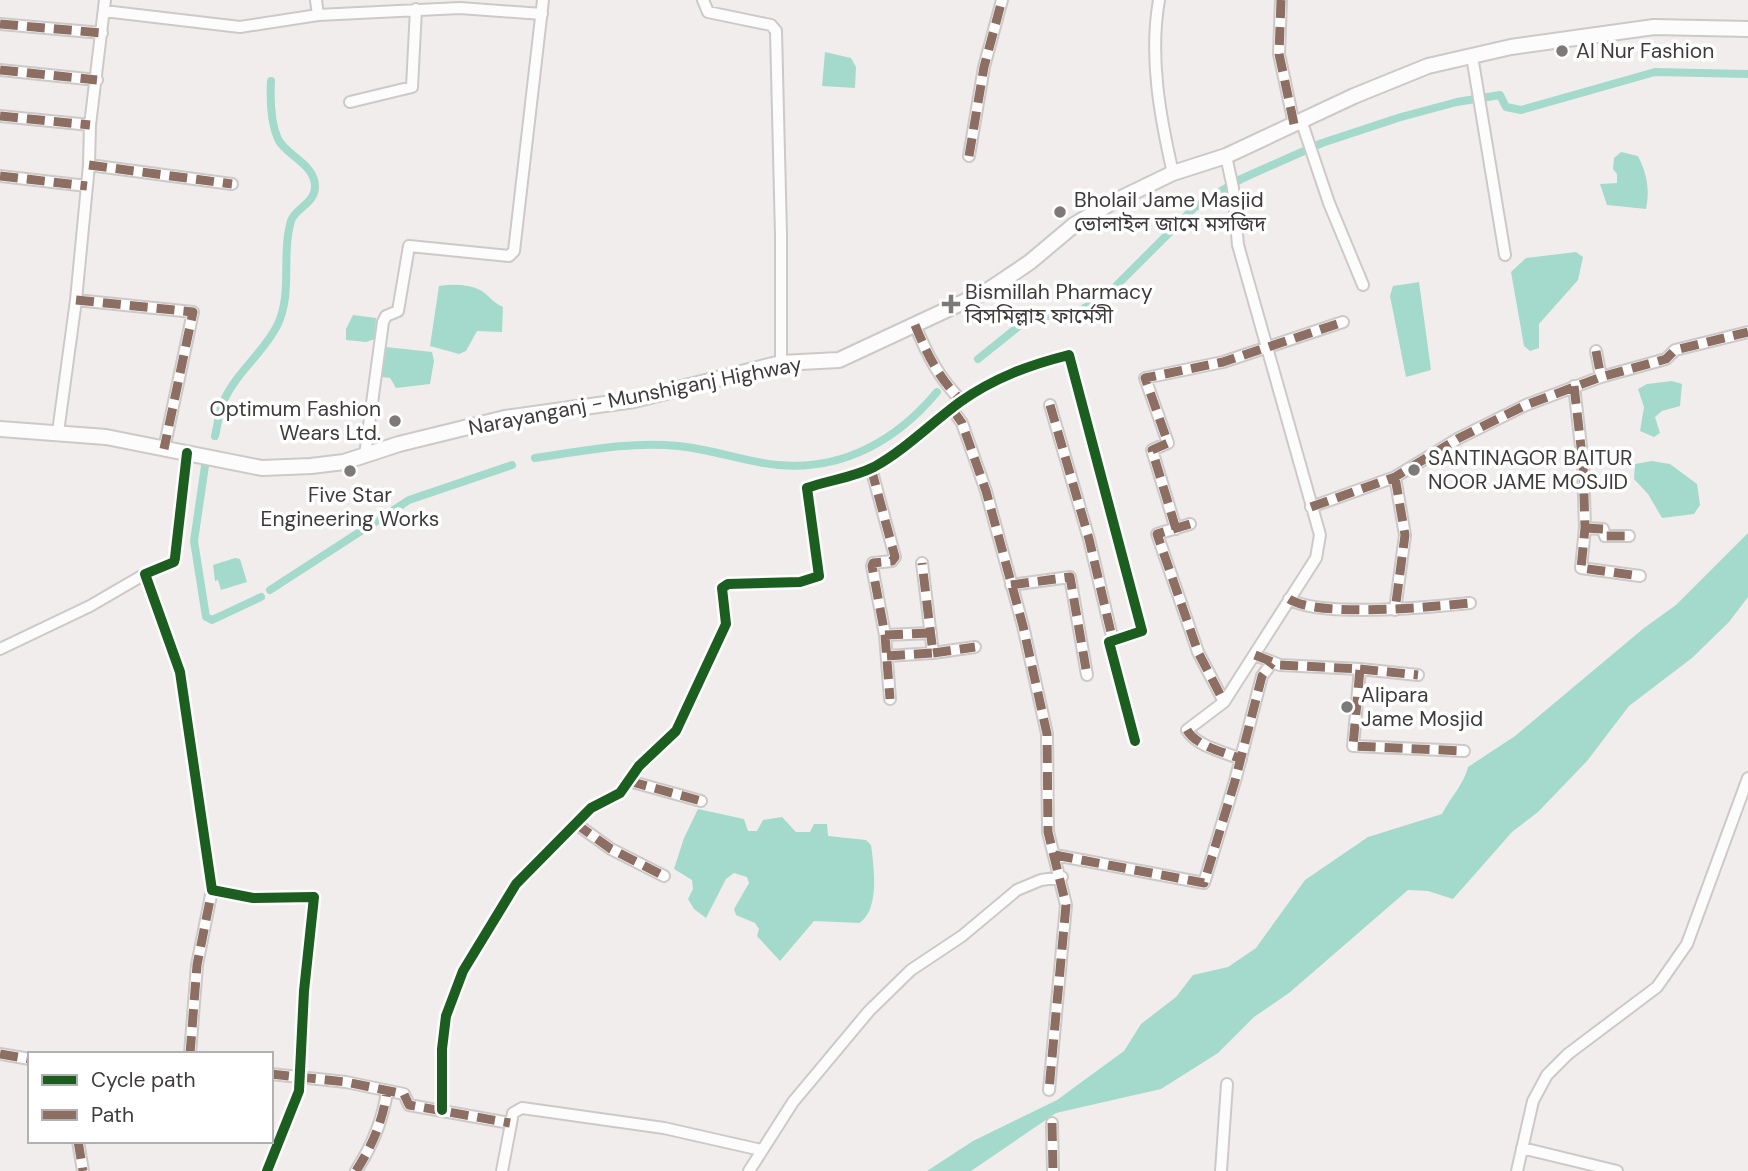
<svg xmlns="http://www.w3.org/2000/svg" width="1748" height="1171" font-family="'DM Sans','Noto Sans Bengali',sans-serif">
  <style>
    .water { fill: #a4dacb }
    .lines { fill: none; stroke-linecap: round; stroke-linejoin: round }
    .canal { stroke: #a4dacb; stroke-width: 8 }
    .minor-casing { stroke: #cdc9c9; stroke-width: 14 }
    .major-casing { stroke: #cdc9c9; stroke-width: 18 }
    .minor { stroke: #fdfcfc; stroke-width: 10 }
    .major { stroke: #fdfcfc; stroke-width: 14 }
    .quiet { stroke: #8d6e63; stroke-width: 9; stroke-dasharray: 18 9; stroke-linecap: butt }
    .cycleway-casing { stroke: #fff; stroke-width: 15 }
    .cycleway { stroke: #1b5e20; stroke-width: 10 }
    .poi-dot { fill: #7e7979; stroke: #fff; stroke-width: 2.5 }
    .labels { text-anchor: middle; stroke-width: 7; stroke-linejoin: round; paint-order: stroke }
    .poi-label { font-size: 21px; fill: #3f3b3b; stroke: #fff; text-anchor: start }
    .street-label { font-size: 21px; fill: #3f3b3b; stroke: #fff }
  </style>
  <rect width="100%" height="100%" fill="#f2eded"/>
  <!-- water -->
  <path class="water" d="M825,52L851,58L856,67L855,88L822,86Z
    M1621,152L1638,156C1647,174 1650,189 1646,209L1607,205L1600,184L1617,183V174L1613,169L1614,158Z
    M1576,252L1583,257L1578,280L1539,324V348L1530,351L1524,346L1511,272L1526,258Z
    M1419,282L1431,370L1406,377L1390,296L1393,286Z
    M439,286C451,284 469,284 480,290C489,295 493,303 503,307L502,332L477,331L466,351L459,354L430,346Z
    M353,315L376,318L375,339L366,342L346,340V329Z
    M386,347L432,352L434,361L430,384L396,388L390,378L382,377Z
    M1672,381L1682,384L1680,406L1662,411L1655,417L1660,433L1654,437L1640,431L1644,407L1638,389L1647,384Z
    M1652,461L1670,464L1697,484L1700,505L1694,514L1662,518L1648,494L1634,479L1635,464Z
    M1748,533V597L1729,622L1692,658L1629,706L1587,761L1538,812L1512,832L1453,899L1428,891L1408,890L1289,993L1254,1017L1218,1053L1161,1089L1056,1113L971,1171H927L973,1141L1057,1100L1124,1051L1141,1024L1176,997L1193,975L1228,967L1256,948L1305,880L1368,837L1442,814C1450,798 1464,784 1468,767L1515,736L1644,628L1676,605Z
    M235,558L240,559L247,582L221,590L218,580L215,581L213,565Z
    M698,809L744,819L748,831H757L763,820L782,817L796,832H810L814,824H827L828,836L866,840L871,845C874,867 880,910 859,923L814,921L780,961L757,936L759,929L755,923L736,915L734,909L749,883L747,877L734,873L726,879L706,918L694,909L688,899L693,889L692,880L674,869L684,838Z"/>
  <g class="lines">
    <!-- canal -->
    <path class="canal" d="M978,359L1034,314L1060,317L1077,313L1114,288L1195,207L1241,179L1322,143L1401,117L1457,102L1500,95L1506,107L1521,110L1655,72L1748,74
      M215,436C218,424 219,410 224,400C237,372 263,353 277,326C293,294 281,255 291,221C295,208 314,204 315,188C316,164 286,156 278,139C270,121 270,100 271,81
      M535,458C583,451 630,441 678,446C712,449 745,462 778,465C843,471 897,440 937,392
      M206,459L194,541L206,617L212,620L261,597
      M270,590L409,500L512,465"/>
    <!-- minor casing -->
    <g class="minor-casing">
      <path id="minor" d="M316,0L318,15L460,8L542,14
        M703,0L708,12L771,25L776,31L781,235V363
        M1159,0C1149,57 1160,117 1173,173
        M1281,0L1279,54L1294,124
        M104,11L240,27L318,15
        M0,24L102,33
        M1472,56L1505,255
        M0,70L97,80
        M350,102L412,87L416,9
        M0,116L90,125
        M1301,120L1329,203L1363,285
        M969,156L984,67L1002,0
        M1226,156L1233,188L1238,245L1320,535L1316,558L1224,702L1187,730C1196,746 1224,752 1241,759
        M89,165L232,184
        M0,176L87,186
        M76,300L193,312L164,449
        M915,325C927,354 939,379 962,401
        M1596,351L1601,377
        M1574,386L1583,464L1585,528L1581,568L1640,576
        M1050,405L1089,539L1113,641
        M952,409L962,423L986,491L1023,626L1047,734L1048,832L1066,905L1049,1090
        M58,432L76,300L89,165L90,125L105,0
        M187,453L175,558L174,562L145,574L180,672L212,890L253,898L314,897L304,991L299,1091L267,1171
        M365,455L383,322L386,316L398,311L409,246L509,256L514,251L543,0
        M871,468L895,557L892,561L873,563L872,566L885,635L890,699
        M1395,477L1405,535L1395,610
        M1311,507L1395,477L1459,438L1526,405L1601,377L1666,359L1675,350L1748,332
        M1190,524L1157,534L1198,652L1224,702
        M1585,528L1603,529L1605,536H1629
        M1176,529L1152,450L1168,443L1145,378L1223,362L1343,322
        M1011,585L1070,577L1087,675
        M1289,599C1319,618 1432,607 1470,603
        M885,635L931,633
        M0,649L90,606L145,574
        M933,653L975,647
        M1255,655L1280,665L1360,669L1353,746L1464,751
        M887,656L933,653L922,563
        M1360,669L1418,675
        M629,781L701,801
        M575,823L611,849L664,876
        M1055,855L1204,883L1235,781L1262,676L1272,663
        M0,1054L30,1059
        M190,1054L197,965L212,890
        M271,1074L346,1082L404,1094L409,1105L510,1123
        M442,1110V1049L446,1016L463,971L516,884L591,808L620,793L639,766L676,731L726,624L722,588L728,584L800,582L819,576L807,488C829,480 852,478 874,467C906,449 930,424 960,402C994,378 1029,365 1069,355L1142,631L1109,642L1135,741
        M1052,1123L1053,1171
        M78,1141L83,1171
        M1522,1148L1617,1171
        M356,1171C372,1146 383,1121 387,1091
        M502,1171L513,1113L522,1108L664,1128L761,1150
        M749,1171L793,1102L869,1011L911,970L962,936L1017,890L1041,880L1062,877
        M1221,1171L1227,1084
        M1517,1171L1533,1101L1547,1075L1568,1054L1657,987L1687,944L1748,778"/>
    </g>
    <!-- major casing -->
    <g class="major-casing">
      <path id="major" d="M0,429L106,437L262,468L311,466L344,462L399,444L505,418L634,400L781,363L839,360L987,291L1030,262L1074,225L1111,203L1173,173L1226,156L1354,96L1428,66L1511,47L1654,27L1748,29"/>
    </g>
    <!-- minor -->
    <use href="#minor" class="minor"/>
    <!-- major -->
    <use href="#major" class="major"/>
    <!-- quiet -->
    <path class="quiet" d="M1281,0L1279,54L1294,124
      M0,24L102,33
      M0,70L97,80
      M0,116L90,125
      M969,156L984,67L1002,0
      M89,165L232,184
      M0,176L87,186
      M76,300L193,312L164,449
      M915,325C927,354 939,379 962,401
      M1596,351L1601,377
      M1574,386L1583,464L1585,528L1581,568L1640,576
      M1050,405L1089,539L1113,641
      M952,409L962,423L986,491L1023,626L1047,734L1048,832L1066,905L1049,1090
      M871,468L895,557L892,561L873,563L872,566L885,635L890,699
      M1395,477L1405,535L1395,610
      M1311,507L1395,477L1459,438L1526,405L1601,377L1666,359L1675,350L1748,332
      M1190,524L1157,534L1198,652L1224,702
      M1585,528L1603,529L1605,536H1629
      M1176,529L1152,450L1168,443L1145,378L1223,362L1343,322
      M1011,585L1070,577L1087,675
      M1289,599C1319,618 1432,607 1470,603
      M885,635L931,633
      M933,653L975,647
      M1255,655L1280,665L1360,669L1353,746L1464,751
      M887,656L933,653L922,563
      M1360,669L1418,675
      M1187,730C1196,746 1224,752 1241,759
      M629,781L701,801
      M575,823L611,849L664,876
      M1055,855L1204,883L1235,781L1262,676L1272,663
      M0,1054L30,1059
      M190,1054L197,965L212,890
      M271,1074L346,1082L404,1094L409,1105L510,1123
      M1052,1123L1053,1171
      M78,1141L83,1171
      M356,1171C372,1146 383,1121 387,1091"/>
    <!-- cycleway casing -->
    <g class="cycleway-casing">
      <path id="cycleway" d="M187,453L175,558L174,562L145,574L180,672L212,890L253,898L314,897L304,991L299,1091L267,1171
        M442,1110V1049L446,1016L463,971L516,884L591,808L620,793L639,766L676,731L726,624L722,588L728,584L800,582L819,576L807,488C829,480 852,478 874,467C906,449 930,424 960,402C994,378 1029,365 1069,355L1142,631L1109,642L1135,741"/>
    </g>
    <!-- cycleway -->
    <use href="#cycleway" class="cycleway"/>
  </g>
  <!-- markers -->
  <g class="poi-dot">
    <circle cx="1562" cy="51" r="7"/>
    <circle cx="1060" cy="212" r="7"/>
    <path d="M947.5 293.5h7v7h7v7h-7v7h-7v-7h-7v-7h7z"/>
    <circle cx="395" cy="421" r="7"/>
    <circle cx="1414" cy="470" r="7"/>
    <circle cx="350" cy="471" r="7"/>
    <circle cx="1347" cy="707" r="7"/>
  </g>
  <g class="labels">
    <!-- poi labels -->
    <g class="poi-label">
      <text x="1576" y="58">Al Nur Fashion</text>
      <text x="1074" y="207">Bholail Jame Masjid<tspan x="1074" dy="24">ভোলাইল জামে মসজিদ</tspan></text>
      <text x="965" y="299">Bismillah Pharmacy<tspan x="965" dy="24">বিসমিল্লাহ ফার্মেসী</tspan></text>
      <text x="381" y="416" text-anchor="end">Optimum Fashion<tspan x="381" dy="24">Wears Ltd.</tspan></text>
      <text x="1428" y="465">SANTINAGOR BAITUR<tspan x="1428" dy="24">NOOR JAME MOSJID</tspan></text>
      <text x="350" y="502" text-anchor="middle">Five Star<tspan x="350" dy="24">Engineering Works</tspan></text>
      <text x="1361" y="702">Alipara<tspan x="1361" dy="24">Jame Mosjid</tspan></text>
    </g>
    <!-- street labels -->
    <g class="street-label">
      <text transform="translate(635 396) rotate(-11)" y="7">Narayanganj - Munshiganj Highway</text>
    </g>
  </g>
  <!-- legend -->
  <rect x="28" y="1052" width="245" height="91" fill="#ffffff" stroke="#b2b1b1" stroke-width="2"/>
  <rect x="42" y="1075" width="35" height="10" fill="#1b5e20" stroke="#b2b1b1" stroke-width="2"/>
  <text x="91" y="1087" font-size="21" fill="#3f3b3b">Cycle path</text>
  <rect x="42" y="1110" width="35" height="10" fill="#8d6e63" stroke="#b2b1b1" stroke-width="2"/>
  <text x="91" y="1122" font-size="21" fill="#3f3b3b">Path</text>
</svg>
